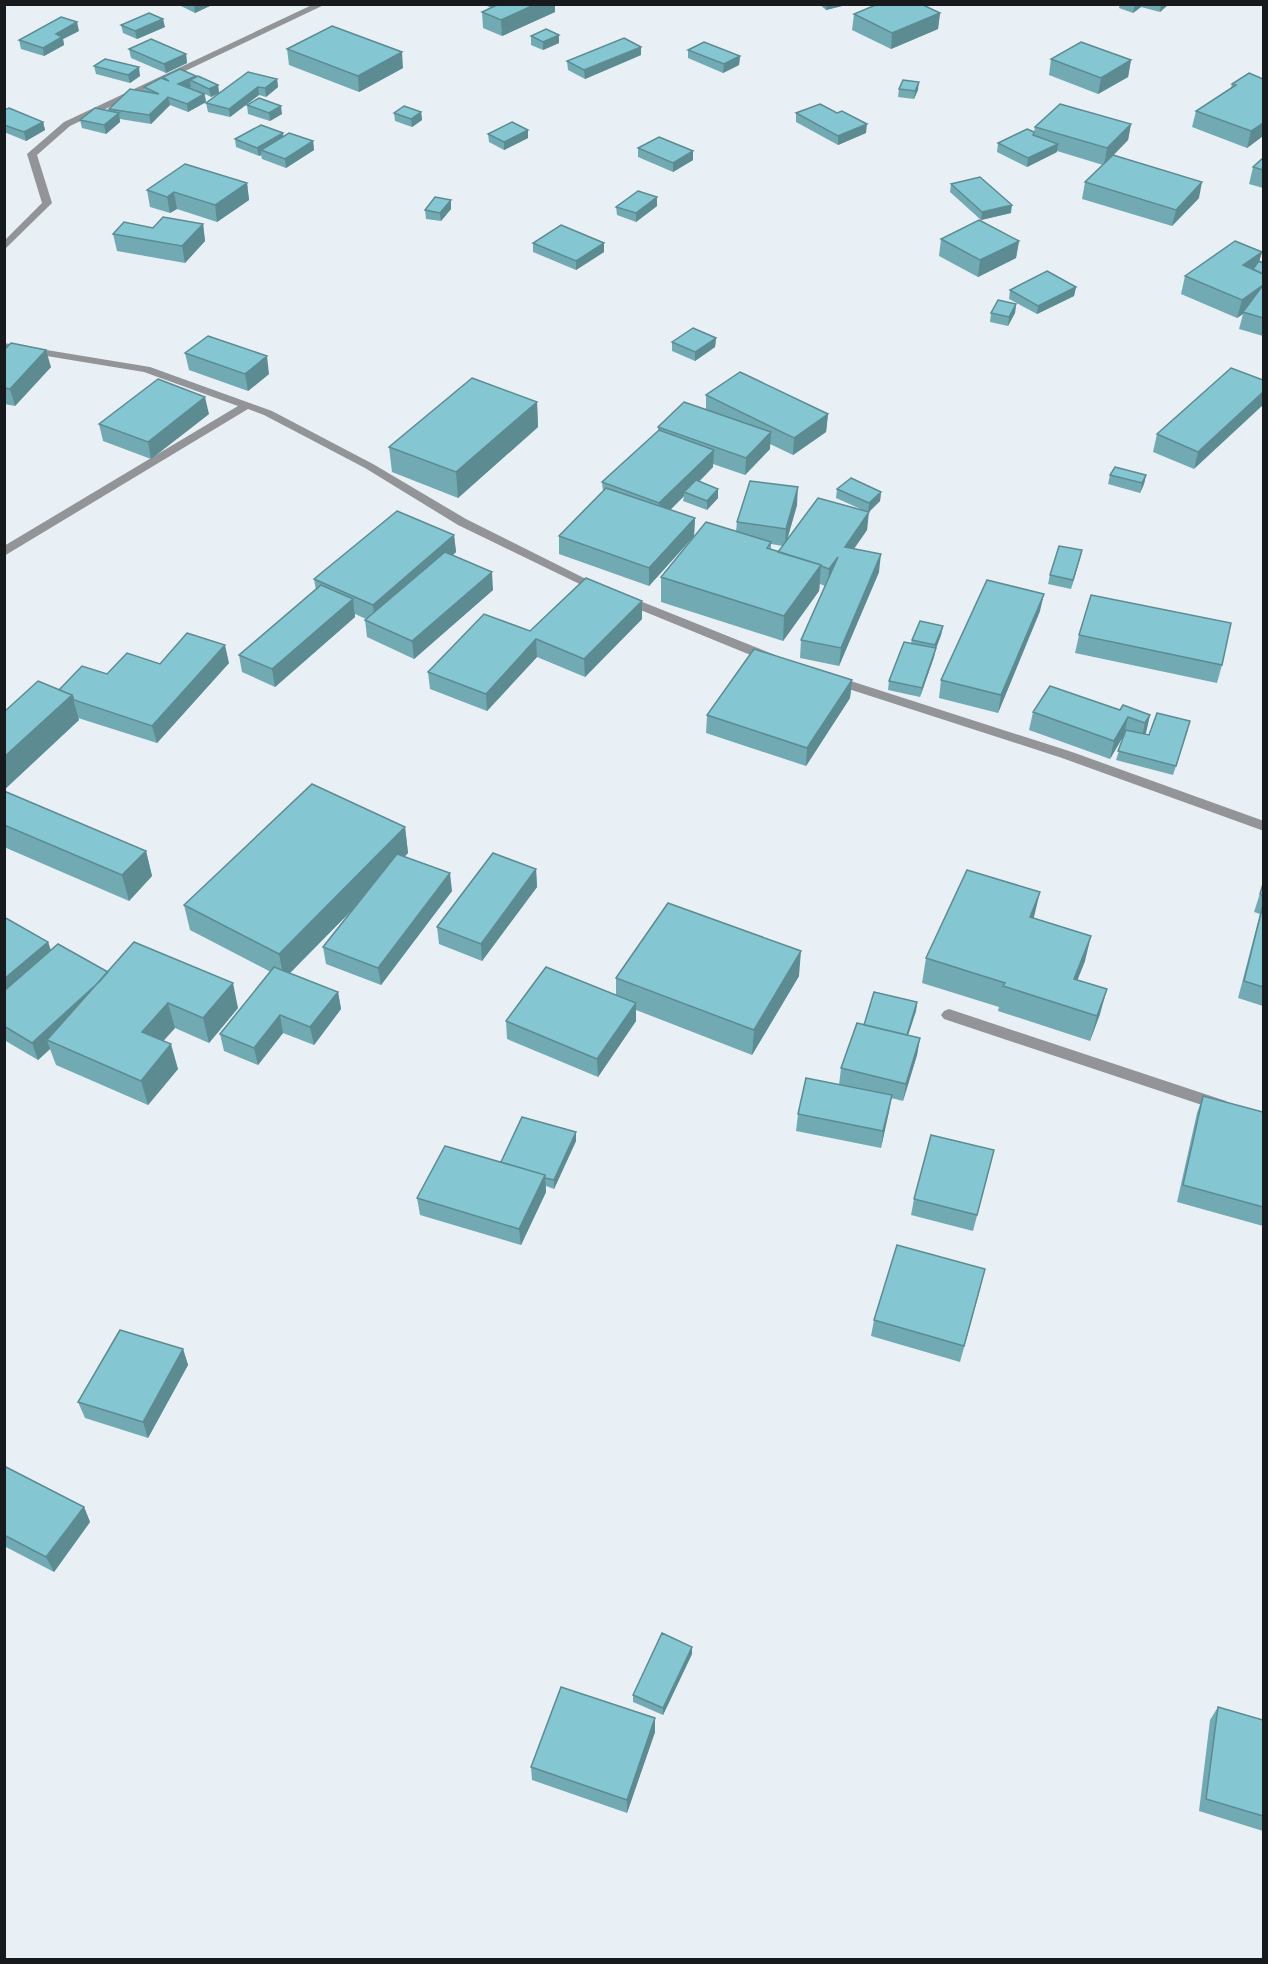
<svg xmlns="http://www.w3.org/2000/svg" width="1268" height="1964" font-family="'Libre Baskerville',serif">
  <style>
    .lines { fill: none; stroke-linecap: round; stroke-linejoin: round }
    .minor { fill: #939497; fill-rule: evenodd }
    .wall { fill: #72aab4; fill-rule: evenodd }
    .shaded-wall { fill: #5c8b92 }
    .building { fill: #84c6d1; stroke: #5c8b92; stroke-width: 1.5 }
  </style>
  <rect width="100%" height="100%" fill="#e9f0f5"/>
  <g class="lines">
    <!-- minor -->
    <path class="minor" d="M314,4H326L70,126L37,155L52,203L4,250V241L42,203L27,154L64,122Z
      M4,343L150,367L272,411L373,464L466,519L606,589L600,593L596,592L458,525L365,468L264,415L248,409L4,556V546L238,406L144,372L4,349Z
      M625,595L775,655L776,658L770,662L765,661L621,602V596Z
      M832,675L1072,752L1264,821V831L1062,758L827,682L825,679Z
      M949,1009L1226,1101L1228,1105L1226,1109L1220,1111L944,1019L941,1015L944,1011Z"/>
  </g>
  <!-- wall -->
  <path class="wall" d="M177,4H214L195,13Z
    M483,4H555V12L502,36L483,28L482,12L491,8Z
    M819,4H846V5L826,10Z
    M1120,4H1169L1160,12L1141,7L1133,13L1119,8Z
    M940,13L938,29L891,49L852,30L854,14Z
    M121,25L165,27L137,39L123,33Z
    M79,31L63,39L64,45L44,56L21,49L19,40Z
    M559,35V43L543,50L531,45V36Z
    M129,49L186,54L187,63L166,73L131,58Z
    M287,49L403,68L359,92L289,65Z
    M688,50L740,56L739,65L723,73L688,58Z
    M641,55L585,79L568,70L567,61Z
    M1051,59L1131,60L1128,77L1098,94L1049,75Z
    M94,66L140,76L130,83L96,74Z
    M163,77H196L218,85L219,93L211,97L205,94L206,102L188,112L170,105L151,124L120,119V122L106,134L82,128L80,120L110,111L109,109L144,91V87L163,79Z
    M277,79L278,87L266,97L259,95L230,117L208,112L206,103Z
    M1263,79V136L1247,148L1192,127L1196,111L1231,88L1232,84Z
    M899,89L918,90L914,99L898,97Z
    M247,105L282,114L270,121L248,114Z
    M4,110L43,122L45,130L26,141L4,132Z
    M421,112L422,120L412,127L395,121L394,113Z
    M796,113L866,133L838,145L796,122Z
    M1131,124L1128,140L1113,155L1199,198L1172,226L1082,199L1085,182L1103,165L1057,151V152L1027,167L997,152L998,143L1034,132L1035,127Z
    M488,134L528,138L504,150L489,142Z
    M235,139L313,141L314,150L286,168L262,159L261,155L259,156L236,147Z
    M638,148L693,160L673,172L638,157Z
    M1263,158V188L1249,184L1253,167Z
    M247,183L249,200L217,222L177,209L170,213L150,207L147,190Z
    M951,184L1011,213L981,220L950,192Z
    M657,197V206L636,222L617,215L616,207Z
    M451,209L441,221L426,219L425,210Z
    M203,224L205,241L185,263L117,251L113,234L153,228Z
    M941,239L1019,241L1016,258L978,277L939,256Z
    M533,243H604V252L576,270L533,252Z
    M1262,252L1259,261L1263,263V336L1239,329L1243,314L1237,318L1181,294L1185,276Z
    M1076,287L1074,296L1037,314L1009,299L1010,290Z
    M1016,304L1015,313L1008,326L990,322L991,313Z
    M716,338L715,347L695,361L672,351V342Z
    M4,350L51,367L15,406L4,404Z
    M185,353L269,374L248,391L189,370Z
    M1231,368L1194,469L1153,452L1157,434Z
    M706,395L828,414L826,432L793,455L770,444V449L745,475L713,464V467L699,482L718,498L707,510L683,501L684,496L670,510L695,518L694,536L649,586L559,554V536L603,491L602,482L658,431V427L706,409Z
    M537,402L538,427L458,498L392,472L389,447Z
    M209,414L151,459L103,441L99,424Z
    M1110,475H1146L1144,484L1140,493L1108,484Z
    M837,489L881,492L880,501L868,512L867,530L854,549L879,572L839,666L800,658L801,640L825,586L820,584L819,591L783,641L661,602V577L736,531L737,522L797,505L787,541L865,511L836,498ZM771,544L783,546L778,552L771,549Z
    M454,535L456,552L453,555L493,590L414,659L367,637L365,620L366,619L355,614V617L275,687L242,672L239,655L316,590L314,579Z
    M1082,550L1071,589L1048,584L1050,575Z
    M1040,611L998,713L939,698L941,680Z
    M642,619L585,677L537,657L487,711L430,689L428,672L530,631Z
    M943,626L941,635L935,651L934,657L920,697L888,690L889,681L911,643L912,640Z
    M1079,635L1222,665L1217,683L1075,653Z
    M229,663L157,743L78,718L79,720L4,790V712L59,690L107,674L160,664Z
    M852,680L850,698L806,766L706,733L707,715Z
    M1120,710L1150,715L1145,734L1149,735L1188,730L1173,775L1116,760L1124,735L1110,759L1029,730L1033,712Z
    M4,791L146,851L152,876L129,901L4,847Z
    M405,827L408,853L404,857L452,891L381,985L326,964L323,947L356,906L290,973L338,992L341,1009L314,1045L283,1033L258,1065L224,1051L220,1034L271,972L190,930L184,905Z
    M536,869L537,887L482,961L439,944L437,927Z
    M1263,884V1006L1238,998L1260,914L1254,912Z
    M4,917L48,942L51,950L108,972L238,1008L209,1043L175,1028L163,1041L178,1069L148,1105L56,1065L50,1049L38,1060L4,1040Z
    M1034,918L1085,961L1077,980L1100,1014L1090,1041L998,1011L999,1007L922,983L926,958Z
    M799,976L752,1055L636,1010V1021L598,1077L507,1039L506,1021L616,995V978Z
    M917,1002L916,1011L908,1035L920,1038L917,1055L903,1101L891,1098L881,1148L796,1131L798,1114L839,1085L841,1068L864,1025Z
    M1203,1096L1263,1112V1226L1177,1202L1197,1113Z
    M576,1132V1141L554,1189L546,1186V1192L521,1245L420,1215L417,1198L501,1162Z
    M990,1167L973,1231L911,1215L914,1199Z
    M981,1286L960,1362L871,1336L874,1320Z
    M183,1349L188,1365L148,1438L85,1418L78,1402Z
    M4,1466L84,1507L90,1522L54,1572L4,1546Z
    M692,1654L663,1715L633,1702V1695Z
    M1218,1707L1263,1720V1831L1199,1811L1210,1720Z
    M655,1732L627,1813L532,1780L531,1767Z"/>
  <!-- shaded-wall -->
  <path class="shaded-wall" d="M194,4H214L195,13Z
    M536,4H555V12L502,36L501,20Z
    M827,4H846V5L826,10Z
    M1135,4H1142L1141,7L1133,13Z
    M1161,4H1169L1160,12Z
    M940,13L938,29L891,49L892,33Z
    M163,19L165,27L137,39L135,31Z
    M77,22L79,31L63,39L64,45L44,56L43,48L56,34Z
    M559,35V43L543,50V42Z
    M641,47V55L585,79L584,70Z
    M402,52L403,68L359,92L358,76Z
    M186,54L187,63L166,73L164,64Z
    M740,56L739,65L723,73L724,64Z
    M1131,60L1128,77L1098,94L1101,78Z
    M139,67L140,76L130,83L128,75Z
    M196,76L197,83L190,80L191,87L179,92L178,84Z
    M277,79L278,87L266,97L265,88Z
    M919,82L918,90L914,99L915,91Z
    M218,85L219,93L211,97L209,89Z
    M258,87L259,95L230,117L229,109Z
    M204,94L206,102L188,112L187,104Z
    M168,97L170,105L151,124L149,115Z
    M281,106L282,114L270,121L269,113Z
    M421,112L422,120L412,127L411,119Z
    M119,113L120,122L106,134L104,125Z
    M43,122L45,130L26,141L24,132Z
    M1263,123V136L1247,148L1251,131Z
    M867,124L866,133L838,145V136Z
    M1131,124L1128,140L1104,165L1107,148Z
    M528,130V138L504,150V142Z
    M283,133L284,142L261,150V155L259,156L257,148Z
    M313,141L314,150L286,168L285,159Z
    M1058,144L1057,152L1027,167L1028,158Z
    M693,151V160L673,172V163Z
    M1202,182L1199,198L1172,226L1176,210Z
    M247,183L249,200L217,222L215,205Z
    M174,192L177,209L170,213L167,197Z
    M657,197V206L636,222V213Z
    M451,200V209L441,221L440,213Z
    M1012,205L1011,213L981,220L982,212Z
    M203,224L205,241L185,263L182,246Z
    M1019,241L1016,258L978,277L980,260Z
    M604,243V252L576,270V261Z
    M1262,252L1257,269L1239,282L1243,265Z
    M1263,285L1261,301L1243,312V314L1237,318L1242,300Z
    M1076,287L1074,296L1037,314L1038,306Z
    M1016,304L1015,313L1008,326L1009,317Z
    M716,338L715,347L695,361V352Z
    M46,350L51,367L15,406L10,389Z
    M267,356L269,374L248,391L245,374Z
    M1263,392V405L1194,469L1198,452Z
    M205,397L209,414L151,459L148,442Z
    M537,402L538,427L458,498L456,472Z
    M828,414L826,432L793,455L794,438Z
    M771,432L770,449L745,475L746,458Z
    M714,450L713,467L687,493L684,492V496L659,521V503Z
    M1146,475L1144,484L1140,493L1142,483Z
    M798,487L797,505L785,546L786,529Z
    M718,489V498L707,510V501Z
    M881,492L880,501L868,513L869,503Z
    M869,512L867,530L843,564L845,547Z
    M695,518L694,536L649,586V568Z
    M454,535L456,552L375,623L373,605Z
    M1082,550L1080,559L1071,589L1073,580Z
    M881,554L879,572L839,666L841,648Z
    M838,557L828,587L829,569Z
    M821,565L819,591L783,641L784,616Z
    M492,572L493,590L414,659L412,641Z
    M1044,594L1040,611L998,713L1001,695Z
    M353,599L355,617L275,687L272,669Z
    M642,601V619L585,677L584,659Z
    M943,626L941,635L935,651L934,657L920,697L922,688L934,653L935,645Z
    M536,639L537,657L487,711L486,694Z
    M225,645L229,663L157,743L152,726Z
    M852,680L850,698L806,766L807,748Z
    M72,695L79,720L4,790V757Z
    M1150,715L1146,733L1141,741L1145,723Z
    M1128,717L1124,735L1110,759L1114,741Z
    M405,827L408,853L284,979L279,954Z
    M146,851L152,876L129,901L122,875Z
    M536,869L537,887L482,961L481,944Z
    M450,873L452,891L381,985L378,968Z
    M1040,892L1034,917L1024,942L1030,917Z
    M1091,936L1085,961L1068,1004L1074,979Z
    M48,942L53,959L4,1002V979Z
    M801,951L799,976L752,1055L754,1030Z
    M109,972L47,1040L50,1049L38,1060L32,1043Z
    M233,983L238,1008L209,1043L203,1018Z
    M1107,989L1100,1014L1090,1041L1097,1016Z
    M338,992L341,1009L314,1045L310,1027Z
    M917,1002L916,1011L904,1048L906,1039Z
    M168,1003L175,1028L149,1057L142,1032Z
    M636,1003V1021L598,1077L597,1059Z
    M280,1015L283,1033L258,1065L254,1048Z
    M920,1038L917,1055L903,1101L906,1084Z
    M171,1044L178,1069L148,1105L141,1081Z
    M892,1095L889,1112L881,1148L883,1131Z
    M576,1132V1141L554,1189V1180Z
    M545,1175L546,1192L521,1245L519,1229Z
    M183,1349L188,1365L148,1438L143,1422Z
    M84,1507L90,1522L54,1572L46,1557Z
    M692,1647V1654L663,1715V1708Z
    M655,1718V1732L627,1813V1800Z"/>
  <!-- building -->
  <path class="building" d="M499,4H536L501,20L482,12Z
    M878,4H921L940,13L892,33L854,14Z
    M149,13L163,19L135,31L121,25Z
    M61,17L77,22L56,34L62,37L43,48L19,40Z
    M332,26L402,52L358,76L287,49Z
    M546,29L559,35L543,42L531,36Z
    M624,38L641,47L584,70L567,61Z
    M151,39L186,54L164,64L129,49Z
    M704,42L740,56L724,64L688,50Z
    M1081,42L1131,60L1101,78L1051,59Z
    M105,59L139,67L128,75L94,66Z
    M180,69L196,76L178,84L204,94L187,104L168,97L149,115L109,109L130,89L159,94L144,87L161,78L169,81L163,77Z
    M248,72L277,79L265,88L258,87L229,109L206,103Z
    M1249,73L1263,79V123L1251,131L1196,111L1236,85L1232,84Z
    M198,76L218,85L209,89L190,80Z
    M903,80L919,82L915,91L899,89Z
    M259,98L281,106L269,113L247,105Z
    M820,104L837,113L842,111L867,124L838,136L796,113Z
    M1060,104L1131,124L1107,148L1035,127Z
    M404,106L421,112L411,119L394,113Z
    M9,108L43,122L24,132L4,125V110Z
    M95,108L119,113L104,125L80,120Z
    M512,122L528,130L504,142L488,134Z
    M261,125L283,133L257,148L235,139Z
    M1027,129L1034,132L1033,135L1058,144L1028,158L998,143Z
    M289,133L313,141L285,159L261,150Z
    M659,137L693,151L673,163L638,148Z
    M1113,155L1202,182L1176,210L1085,182Z
    M1263,158V170L1253,167Z
    M185,164L247,183L215,205L174,192L167,197L147,190Z
    M980,177L1012,205L982,212L951,184Z
    M638,191L657,197L636,213L616,207Z
    M435,197L451,200L440,213L425,210Z
    M163,217L203,224L182,246L113,234L124,222L153,228Z
    M979,220L1019,241L980,260L941,239Z
    M561,225L604,243L576,261L533,243Z
    M1235,241L1262,252L1243,265L1263,274V285L1242,300L1185,276Z
    M1259,261L1263,263V274L1253,269Z
    M1047,271L1076,287L1038,306L1010,290Z
    M1263,285V318L1243,312Z
    M998,300L1016,304L1009,317L991,313Z
    M693,328L716,338L695,352L672,342Z
    M208,336L267,356L245,374L185,353Z
    M11,343L46,350L10,389L4,388V350Z
    M1231,368L1263,380V392L1198,452L1157,434Z
    M740,372L828,414L794,438L706,395Z
    M472,378L537,402L456,472L389,447Z
    M158,379L205,397L148,442L99,424Z
    M684,402L771,432L746,458L658,427Z
    M659,430L714,450L659,503L602,482Z
    M1115,467L1146,475L1142,483L1110,475Z
    M851,478L881,492L869,503L837,489Z
    M696,480L718,489L707,501L684,492Z
    M750,481L798,487L786,529L737,522Z
    M606,488L695,518L649,568L559,536Z
    M818,498L869,512L845,547L881,554L841,648L801,640L838,557L829,569L821,566V565L778,552Z
    M397,511L454,535L373,605L314,579Z
    M706,522L771,542L767,548L821,565L784,616L661,577Z
    M1059,546L1082,550L1073,580L1050,575Z
    M445,552L492,572L412,641L365,620Z
    M586,578L642,601L584,659L536,639L486,694L428,672L484,614L530,631Z
    M987,580L1044,594L1001,695L941,680Z
    M321,585L353,599L272,669L239,655Z
    M1091,595L1231,623L1222,665L1079,635Z
    M920,621L943,626L935,645L912,640Z
    M187,633L225,645L152,726L74,700L72,695L59,690L82,666L107,674L127,653L160,664Z
    M904,642L936,648L922,688L889,681Z
    M754,649L852,680L807,748L707,715Z
    M38,681L72,695L4,757V712Z
    M1050,686L1120,710L1123,705L1150,715L1145,723L1128,717L1114,741L1033,712Z
    M1157,713L1190,721L1176,766L1118,751L1126,730L1149,735Z
    M312,784L405,827L279,954L184,905Z
    M4,791L146,851L122,875L4,825Z
    M493,853L536,869L481,944L437,927Z
    M397,854L450,873L378,968L323,947Z
    M967,870L1040,892L1030,917L1091,936L1074,979L1107,989L1097,1016L1003,986L1005,983L926,958Z
    M1263,884V896L1260,894Z
    M668,903L801,951L754,1030L616,978Z
    M1263,905V987L1244,981Z
    M4,917L48,942L4,979Z
    M134,942L233,983L203,1018L168,1003L142,1032L171,1044L141,1081L47,1040Z
    M58,944L108,972L100,981L32,1043L4,1026V991Z
    M274,967L338,992L310,1027L280,1015L254,1048L220,1034Z
    M546,967L636,1003L597,1059L506,1021Z
    M874,992L917,1002L907,1035L864,1025Z
    M857,1023L920,1038L906,1084L841,1068Z
    M806,1078L892,1095L883,1131L798,1114Z
    M1203,1096L1263,1112V1207L1183,1185Z
    M522,1117L576,1132L554,1180L545,1178V1175L501,1162Z
    M931,1135L994,1150L977,1215L914,1199Z
    M445,1146L545,1175L519,1229L417,1198Z
    M897,1245L985,1269L964,1346L874,1320Z
    M120,1330L183,1349L143,1422L78,1402Z
    M4,1466L84,1507L46,1557L4,1535Z
    M662,1633L692,1647L663,1708L633,1695Z
    M561,1687L655,1718L627,1800L531,1767Z
    M1218,1707L1263,1720V1816L1206,1799Z"/>
  <!-- border -->
  <rect width="1268" height="1964" fill="none" stroke="#171a1c" stroke-width="12"/>
</svg>
